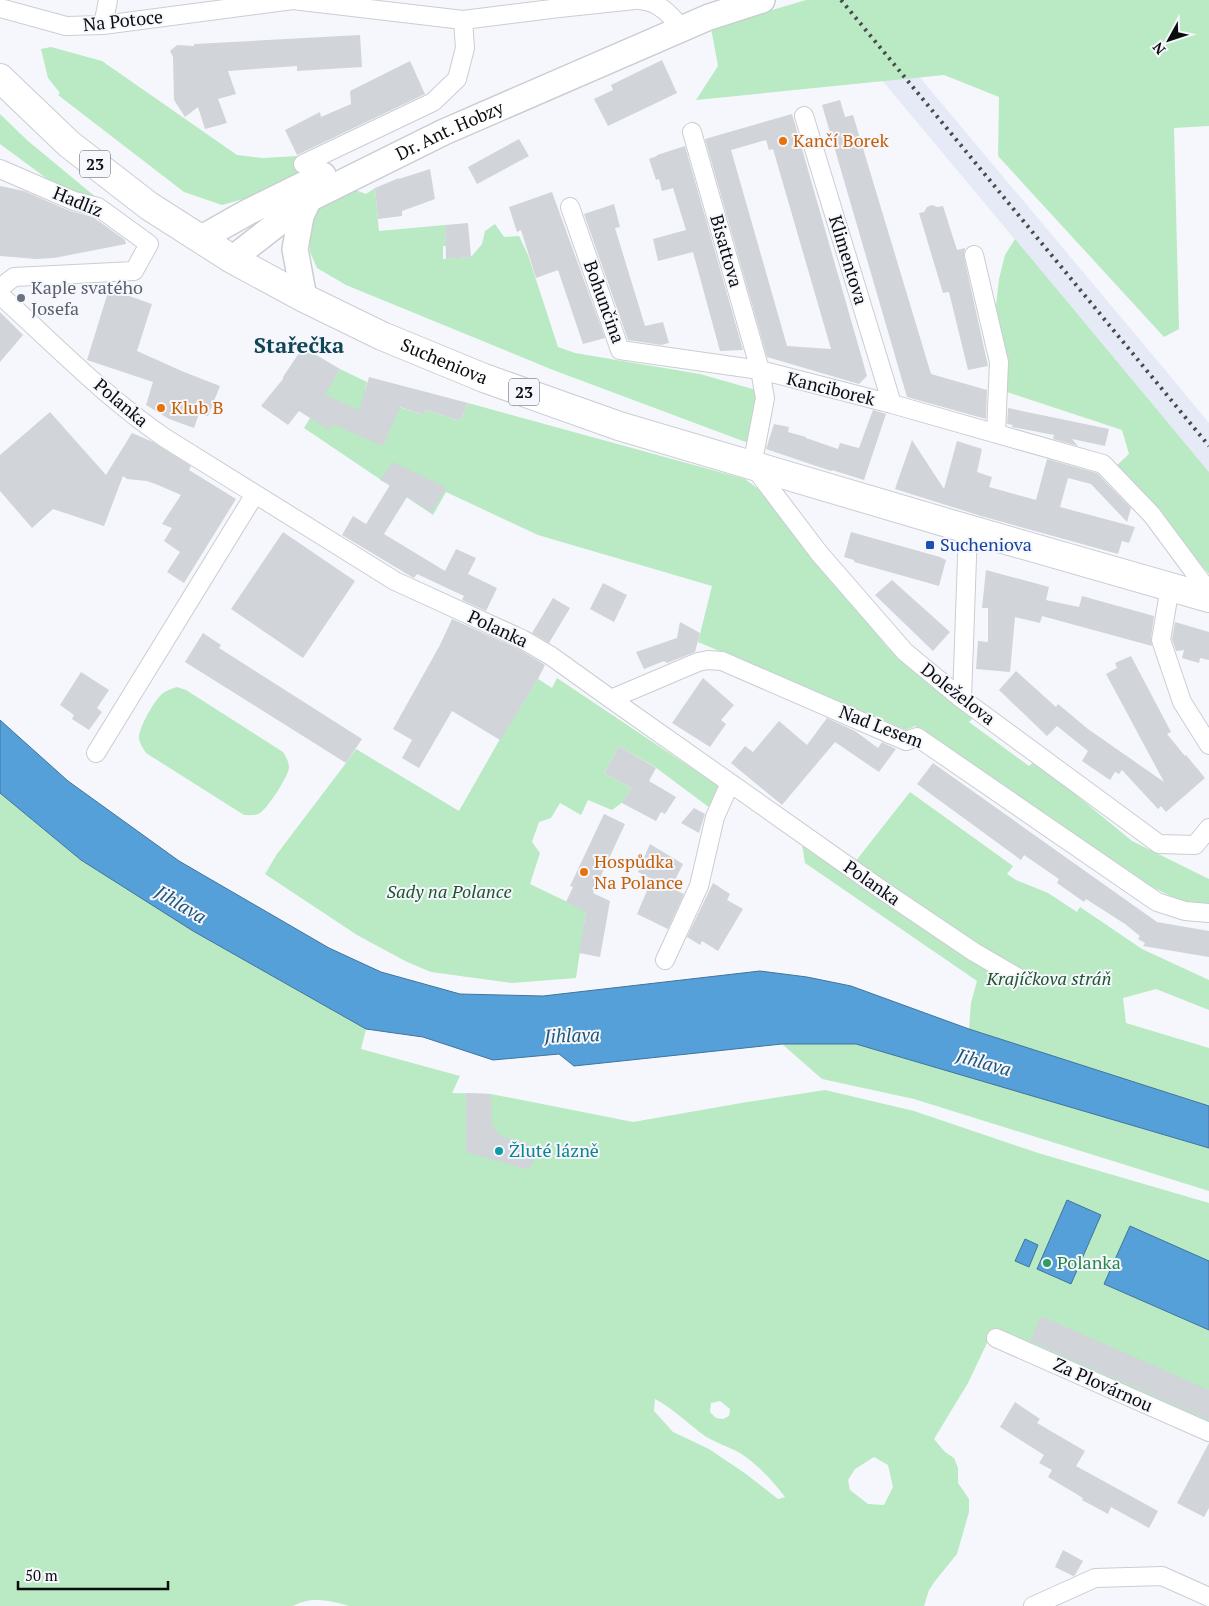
<svg xmlns="http://www.w3.org/2000/svg" width="1209" height="1606" font-family="'PT Serif',serif">
  <style>
    .built { fill: #e5eaf6 }
    .green { fill: #b9eac3; fill-rule: evenodd }
    .water { fill: #56a0d9; stroke: #40749c }
    .building { fill: #d1d4d9; fill-rule: evenodd }
    .lines { fill: none; stroke-linecap: round; stroke-linejoin: round }
    .minor-casing { stroke: #cacdd2; stroke-width: 20 }
    .secondary-casing { stroke: #cacdd2; stroke-width: 28 }
    .primary-casing { stroke: #cacdd2; stroke-width: 30 }
    .minor { stroke: #fff; stroke-width: 18 }
    .secondary { stroke: #fff; stroke-width: 25 }
    .primary { stroke: #fff; stroke-width: 28 }
    .rail { stroke: #48494b; stroke-width: 4; stroke-dasharray: 2.5 5; stroke-linecap: butt }
    .food-dot { fill: #e8710a; stroke: #f5f7fc; stroke-width: 2 }
    .worship-dot { fill: #6b7280; stroke: #f5f7fc; stroke-width: 2 }
    .transit-dot { fill: #1a4fb4; stroke: #f5f7fc; stroke-width: 2 }
    .culture-dot { fill: #0f9aa8; stroke: #f5f7fc; stroke-width: 2 }
    .leisure-dot { fill: #2e9e5b; stroke: #f5f7fc; stroke-width: 2 }
    .labels { text-anchor: middle; stroke-width: 4; stroke-linejoin: round; paint-order: stroke }
    .shield { fill: #f5f7fc; stroke: #515255; stroke-width: 1 }
    .shield-label { font-size: 16px; font-weight: bold; fill: #0b0c0d }
    .street-label { font-size: 18px; fill: #0b0c0d; stroke: #f5f7fc }
    .food-label { font-size: 18px; fill: #c56008; stroke: #f5f7fc; text-anchor: start }
    .worship-label { font-size: 18px; fill: #5b616d; stroke: #f5f7fc; text-anchor: start }
    .transit-label { font-size: 18px; fill: #164399; stroke: #f5f7fc; text-anchor: start }
    .park-label { font-size: 18px; font-style: italic; fill: #1e542e; stroke: #f5f7fc }
    .culture-label { font-size: 18px; fill: #0d838f; stroke: #f5f7fc; text-anchor: start }
    .leisure-label { font-size: 18px; fill: #27864d; stroke: #f5f7fc; text-anchor: start }
    .water-label { font-size: 19px; font-style: italic; fill: #1e547b; stroke: #f5f7fc }
    .district-label { font-size: 22px; font-weight: bold; fill: #104555; stroke: #f5f7fc }
  </style>
  <rect width="100%" height="100%" fill="#f5f7fc"/>
  <!-- built -->
  <path class="built" d="M815,0H855L1166,371L1209,423V472Z"/>
  <!-- green -->
  <path class="green" d="M806,0H1209V126L1174,128L1179,329L1164,337L998,156L999,97L944,75L696,100L718,66L711,28Z
    M51,47L102,61L237,155L263,158L298,156L314,165L247,198L222,205L184,192L58,95L60,93L48,78L41,49Z
    M0,114L28,141L103,203L47,184L46,178L0,144Z
    M350,188L366,194L375,188L379,231L445,225L446,246H443V259L471,257L482,244L485,231L495,224L504,237L519,236L528,255L558,347L575,353L700,374L767,393L751,444L553,370L346,285L317,268L310,252L309,236L317,208Z
    M1015,239L1209,472V574L1115,467L1129,454L1122,430L1004,391L991,350L999,279L1005,255Z
    M340,369L367,382L365,390L396,406L424,415L426,410L460,421L468,403L745,479L761,491L888,648L974,717L969,722L1029,766L1035,761L1132,841L1209,879V905L1185,903L1148,885L915,726L906,730L698,642L712,586L538,535L446,492L433,515L304,428Z
    M557,678L720,787L710,808L655,767L619,746L604,773L631,788L623,802L612,810L588,800L581,815L560,803L551,818L539,822L532,842L540,853L530,884L586,911L576,978L512,983L431,972L407,962L357,935L265,874L277,854L346,763L356,749L459,811L500,739L538,679L552,688Z
    M177,687L186,690L283,752C286,757 289,762 289,767C289,776 267,809 260,813C255,816 249,815 244,815L146,753C143,748 140,744 139,739C138,729 153,703 160,696C164,691 171,689 177,687Z
    M910,792L1013,866L1007,874L1016,880L1048,893L1077,912L1080,907L1142,949L1209,980V1010L1156,989L1123,998L1126,1023L1209,1048V1106L969,1029L971,1003L977,981L805,863L798,819L855,862Z
    M0,793L81,860L193,931L366,1029L361,1049L460,1076L452,1093L491,1094L633,1122L747,1102L825,1090L914,1111L1038,1153L1209,1203V1422L1000,1330L992,1346L987,1343L968,1383L934,1439L945,1452L954,1458L958,1468V1483L969,1499V1512L957,1554L935,1581L929,1590L924,1606H349C330,1600 310,1596 293,1606H0ZM655,1399C674,1409 688,1424 705,1436C716,1443 729,1447 740,1453C757,1464 773,1481 785,1497L778,1499L746,1474L709,1449L673,1432L654,1411ZM720,1401L730,1409L729,1416L723,1419L716,1418L710,1412L711,1403ZM874,1457L888,1465L893,1487L884,1505L868,1504L850,1490L848,1480L855,1469Z
    M782,1044H856L1209,1148V1191L914,1099L822,1079Z"/>
  <!-- water -->
  <path class="water" d="M0,720L68,781L179,861L329,948L381,972L460,994L543,996L760,971L807,977L851,986L969,1029L1209,1106V1148L856,1044H782L574,1066L559,1054L493,1060L423,1037L366,1029L193,931L81,860L0,793Z
    M1067,1200L1101,1215L1071,1284L1037,1269Z
    M1130,1226L1209,1261V1330L1104,1284Z
    M1025,1239L1038,1245L1029,1267L1015,1261Z"/>
  <!-- building -->
  <path class="building" d="M360,35L362,67L297,71V66L228,71L236,94L218,99L227,123L205,129L198,107L185,117L174,100L173,57L170,51L177,45L194,46V44Z
    M662,60L677,93L608,126L594,99L613,90L611,85Z
    M410,61L425,94L297,155L285,130L320,112L321,117L351,104L350,91Z
    M840,100L845,117L853,115L931,374L987,390L986,419L907,397L822,105Z
    M792,114L867,376L859,384L767,357L705,139ZM766,140L769,150L773,149L831,349L787,346L731,150Z
    M519,139L529,156L477,184L468,167Z
    M685,146L743,350L720,351L693,252L658,261L653,239L686,230L673,188L662,191L659,179L656,180L649,159L657,156V155Z
    M430,169L435,199L402,211V216L378,219L375,188L399,178V179Z
    M0,186L24,191L70,211L93,217L125,240L126,244L54,258L36,259L0,256Z
    M552,192L605,338L583,344L558,270L536,278L521,230L517,232L509,207Z
    M614,204L620,227L615,228L645,326L663,322L669,343L661,345L628,340L584,214Z
    M932,205L937,207L943,206L957,250L965,248L964,257L988,366L968,370L949,292L943,293L919,213L924,212L927,207Z
    M468,223L471,257L446,259L445,225Z
    M109,289L152,304L137,351L184,372L220,386L208,416L199,414L194,428L169,419L146,405L153,382L87,360Z
    M0,312L23,335L0,362Z
    M303,347L340,369L325,395L359,410L369,377L468,403L460,421L426,410L424,415L400,407L383,446L333,424L331,429L328,428L327,429L299,411L288,425L261,406L283,379V377Z
    M1008,408L1109,429L1105,446L1072,439L1078,446L1053,439L1054,435L1012,427L1013,425L1007,424Z
    M873,410L886,414L864,480L832,470L831,471L766,449L774,424L789,427L788,432L806,437V438L838,449L840,443L859,448Z
    M50,412L106,475L132,433L153,442L191,466L189,470L236,499L184,583L167,572L180,552L164,541L172,528L162,524L181,495L158,485L147,481L127,479L123,476L104,526L53,509L32,528L0,491V455Z
    M912,440L944,489L957,441L982,449L977,472L992,477L989,487L1036,500L1047,459L1097,473L1131,508L1127,522L1091,484L1068,478L1060,507L1135,527L1129,543L1122,541L1118,554L981,516L895,489Z
    M393,462L447,488L431,512L407,497L384,534L445,571L456,549L476,558L468,574L497,588L486,611L462,600L464,596L417,574L414,578L412,577L342,535L353,516L366,524L390,485L380,480Z
    M283,532L355,581L303,658L231,609Z
    M851,532L940,557L946,560L939,586L854,562V560L844,557Z
    M986,570L1049,587L1046,600L1079,607L1082,596L1154,616L1151,638L1152,646L1042,616L1040,623L1015,617L1010,672L976,669L978,641L988,642V608H982Z
    M892,580L950,632L933,651L875,595Z
    M603,583L627,595L614,622L590,609Z
    M553,598L570,608L549,643L532,633Z
    M452,619L517,648L545,665L538,679L500,740L452,711L419,768L402,758L412,740L393,729L440,645Z
    M680,622L700,633L695,652L667,663L664,661L644,669L636,652L677,638Z
    M1175,622L1209,632V660L1200,658L1199,663L1182,658L1184,650L1176,651L1172,639Z
    M203,633L221,645L219,648L362,739L346,763L185,662Z
    M1131,656L1171,732L1167,734L1185,756L1186,755L1205,778L1166,812L1161,806L1158,809L1122,770L1119,774L1115,772L1110,780L1082,761L1088,751L1057,726L1047,736L999,690L1016,671L1056,707L1058,704L1088,729L1164,782L1106,674L1117,668L1115,663Z
    M81,672L109,690L97,708L102,712L89,730L72,719L74,715L60,705Z
    M703,678L734,705L721,720L726,724L710,747L672,723Z
    M827,718L855,731L878,748L882,742L896,749L879,772L835,742L782,805L731,763L745,746L753,752L779,721L807,745Z
    M619,746L656,768L649,781L676,797L665,814L661,812L656,821L622,803L631,788L604,773Z
    M933,763L1157,922L1209,931V957L1143,946L1145,943L1138,939L1140,936L1125,924L1086,899L1084,902L1057,883L1059,879L1024,855L1021,860L917,784Z
    M694,808L705,814L699,833L681,823Z
    M604,814L625,824L593,893L610,901L600,957L579,953L586,912L566,902L573,887L570,886Z
    M650,844L683,864L671,888L684,894L668,929L637,914L652,879L638,872Z
    M713,883L730,894L727,900L743,909L718,951L702,941L700,945L687,937Z
    M466,1093L491,1094L492,1124L500,1136L529,1144L527,1149L538,1152L529,1170L466,1152Z
    M1041,1316L1209,1390V1420L1030,1341Z
    M1015,1402L1040,1419L1037,1423L1085,1451L1076,1466L1158,1511L1149,1528L1111,1507L1108,1514L1082,1500L1083,1498L1048,1477L1052,1470L1039,1463L1044,1455L1000,1427Z
    M1209,1443V1508L1204,1517L1177,1503Z
    M1063,1550L1083,1561L1075,1575L1073,1576L1055,1567Z"/>
  <g class="lines">
    <!-- minor casing -->
    <g class="minor-casing">
      <path id="minor" d="M639,0C658,1 670,14 682,29
        M0,8L66,26L103,25L293,0L463,20L559,8L635,0
        M103,25L108,0
        M804,116L892,404
        M692,132L760,370L765,398L752,466
        M303,164L433,102L457,79L465,48L463,20
        M0,169L74,201L98,207L149,244L134,271L14,277L0,288
        M570,207L620,350L760,370L892,404L1103,464L1152,515L1209,592
        M974,255L999,362L996,433
        M0,295C54,344 105,397 165,438L395,581L522,639L551,656L611,699L882,890L974,952L1017,977
        M753,466L819,553L905,652L962,699L1159,844L1195,845L1209,828
        M1170,587L1161,640L1182,702L1209,745
        M611,699L698,662L708,660L722,661L906,741L917,737L1157,902L1185,911L1209,913
        M962,699L968,529
        M96,753L255,494
        M665,960L699,886L715,817L730,783
        M996,1338L1209,1432
        M1033,1606L1095,1578L1162,1576L1209,1597"/>
    </g>
    <!-- secondary casing -->
    <g class="secondary-casing">
      <g id="secondary">
        <path d="M200,239L248,212L323,175"/>
        <path id="s1" d="M232,259L309,199L444,132L709,17L762,0"/>
        <path d="M304,298L295,249L301,216L309,199"/>
      </g>
    </g>
    <!-- primary casing -->
    <g class="primary-casing">
      <g id="primary">
        <path id="s2" d="M0,78L69,144L149,206L232,259L304,298L382,336L484,378L619,426L968,529L1209,598"/>
      </g>
    </g>
    <!-- minor -->
    <use href="#minor" class="minor"/>
    <!-- secondary -->
    <use href="#secondary" class="secondary"/>
    <!-- primary -->
    <use href="#primary" class="primary"/>
    <!-- rail -->
    <path class="rail" d="M841,0L1209,446"/>
  </g>
  <!-- markers -->
  <g class="food-dot">
    <circle cx="783" cy="141" r="5"/>
    <circle cx="161" cy="408" r="5"/>
    <circle cx="584" cy="872" r="5"/>
  </g>
  <circle class="worship-dot" cx="21" cy="298" r="5"/>
  <rect class="transit-dot" x="925" y="540" width="10" height="10" rx="2.5"/>
  <circle class="culture-dot" cx="499" cy="1151" r="5"/>
  <circle class="leisure-dot" cx="1047" cy="1263" r="5"/>
  <g class="labels">
    <!-- shield labels -->
    <g class="shield">
      <rect x="80" y="150.5" width="30" height="27" rx="4"/>
      <rect x="509" y="378.5" width="30" height="27" rx="4"/>
    </g>
    <g class="shield-label">
      <text x="95" y="170">23</text>
      <text x="524" y="398">23</text>
    </g>
    <!-- street labels -->
    <g class="street-label">
      <text transform="translate(123 21) rotate(-6)" y="6">Na Potoce</text>
      <text dy="6" stroke="none"><textPath href="#s1" startOffset="254">Dr. Ant. Hobzy</textPath></text>
      <text transform="translate(78 202) rotate(22)" y="6">Hadlíz</text>
      <text transform="translate(726 251) rotate(74)" y="6">Bisattova</text>
      <text transform="translate(848 260) rotate(73)" y="6">Klimentova</text>
      <text transform="translate(604 302) rotate(70)" y="6">Bohunčina</text>
      <text dy="6" stroke="none"><textPath href="#s2" startOffset="531">Sucheniova</textPath></text>
      <text transform="translate(831 389) rotate(14)" y="6">Kanciborek</text>
      <text transform="translate(121 403) rotate(40)" y="6">Polanka</text>
      <text transform="translate(498 629) rotate(25)" y="6">Polanka</text>
      <text transform="translate(958 694) rotate(38)" y="6">Doleželova</text>
      <text transform="translate(881 727) rotate(21)" y="6">Nad Lesem</text>
      <text transform="translate(872 883) rotate(35)" y="6">Polanka</text>
      <text transform="translate(1103 1385) rotate(24)" y="6">Za Plovárnou</text>
    </g>
    <!-- food labels -->
    <g class="food-label">
      <text x="793" y="147">Kančí Borek</text>
      <text x="171" y="414">Klub B</text>
      <text x="594" y="868">Hospůdka<tspan x="594" dy="21">Na Polance</tspan></text>
    </g>
    <!-- worship labels -->
    <g class="worship-label">
      <text x="31" y="294">Kaple svatého<tspan x="31" dy="21">Josefa</tspan></text>
    </g>
    <!-- transit labels -->
    <g class="transit-label">
      <text x="940" y="551">Sucheniova</text>
    </g>
    <!-- park labels -->
    <g class="park-label">
      <text x="449" y="898">Sady na Polance</text>
      <text x="1049" y="985">Krajíčkova stráň</text>
    </g>
    <!-- culture labels -->
    <g class="culture-label">
      <text x="509" y="1157">Žluté lázně</text>
    </g>
    <!-- leisure labels -->
    <g class="leisure-label">
      <text x="1057" y="1269">Polanka</text>
    </g>
    <!-- water labels -->
    <g class="water-label">
      <text transform="translate(181 904) rotate(31)" y="7">Jihlava</text>
      <text transform="translate(572 1035) rotate(-2)" y="7">Jihlava</text>
      <text transform="translate(984 1062) rotate(16)" y="7">Jihlava</text>
    </g>
    <!-- district labels -->
    <g class="district-label">
      <text x="299" y="353">Stařečka</text>
    </g>
  </g>
  <!-- north arrow -->
  <g transform="translate(1169 40) rotate(230)" stroke="#f5f7fc" stroke-width="4" paint-order="stroke">
  <path d="M0-4L9 19L0 12L-9 19Z" fill="#0b0c0d"/>
  <text y="-8" font-size="14" font-weight="bold" text-anchor="middle" fill="#0b0c0d">N</text>
  </g>
  <!-- scale -->
  <path d="M18 1581v8h150v-8" fill="none" stroke="#0b0c0d" stroke-width="2.5"/>
  <text x="25" y="1581" font-size="15" fill="#0b0c0d" stroke="#f5f7fc" stroke-width="4" paint-order="stroke">50 m</text>
</svg>
